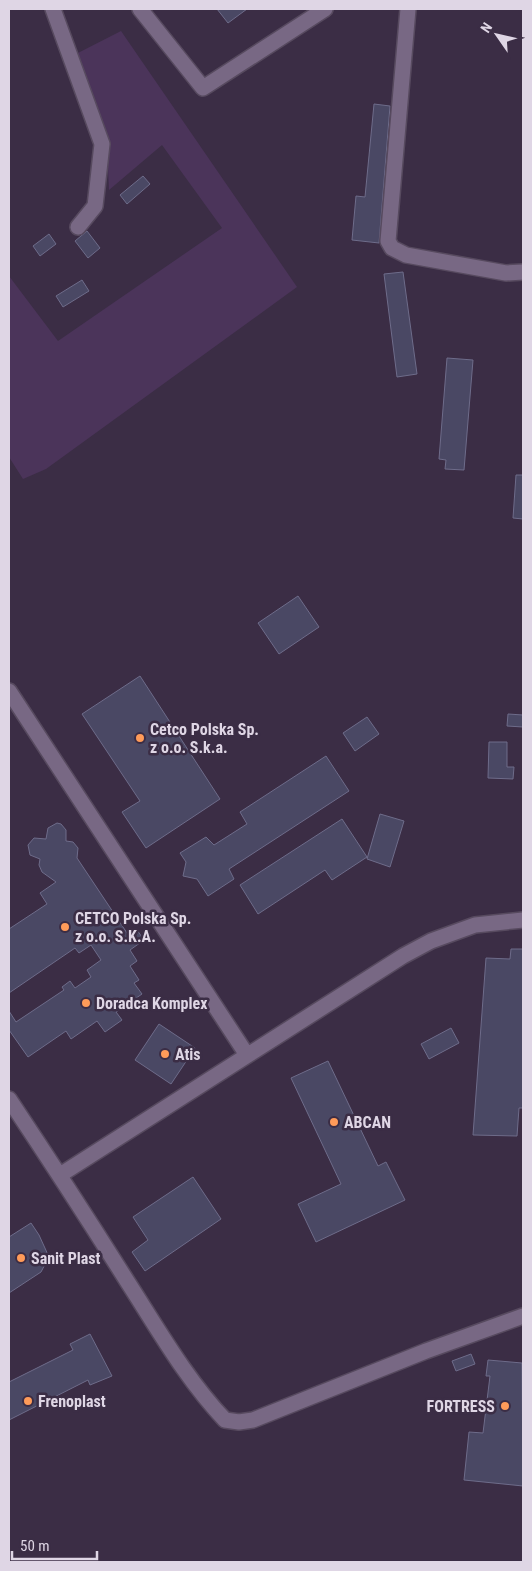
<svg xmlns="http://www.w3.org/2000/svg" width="532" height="1571" font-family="'Roboto Condensed',sans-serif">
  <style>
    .green { fill: #4b345a }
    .building { fill: #4a4864; stroke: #6e6c8a }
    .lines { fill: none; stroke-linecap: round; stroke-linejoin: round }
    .minor-casing { stroke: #574a5f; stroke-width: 18 }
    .minor { stroke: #786884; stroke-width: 15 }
    .poi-dot { fill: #ff9b59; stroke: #3b2d45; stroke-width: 2 }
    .labels { text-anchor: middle; stroke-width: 5; stroke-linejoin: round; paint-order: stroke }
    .poi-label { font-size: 16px; font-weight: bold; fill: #dfd6e5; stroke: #3b2d45; text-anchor: start }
  </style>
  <rect width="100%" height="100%" fill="#3b2d45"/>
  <!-- green -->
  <path class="green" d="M121,31L297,287L46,469L23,479L9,457V276L58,341L222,228L162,145L109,190L107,146L74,55Z"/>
  <!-- building -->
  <path class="building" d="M217,9H247L228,23Z
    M374,104L390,106L379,243L352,240L356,196L365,197Z
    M143,176L150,184L127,204L120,195Z
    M87,231L100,248L88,258L75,241Z
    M49,234L56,244L40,256L33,246Z
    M403,272L417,374L397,377L384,274Z
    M82,280L89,291L63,307L56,296Z
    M447,358L473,360L464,470L445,469L446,460L439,459Z
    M516,475H523V519L513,518Z
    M298,596L319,627L279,654L258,623Z
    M140,676L220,799L146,848L122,812L140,801L82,714Z
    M508,714L523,715V727L507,726Z
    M367,717L379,734L355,751L343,733Z
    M489,742H507V767H514L513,779L488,778Z
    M326,756L349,791L229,869L234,879L208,896L197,879L183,876L186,862L180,853L206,837L214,845L247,824L240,812Z
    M380,814L404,821L390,867L367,859Z
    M342,819L367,857L332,880L325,870L258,914L240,885Z
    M57,823L61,824L66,830V841L73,842L78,848L77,858L129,936L137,930L144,940L130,950L137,961L130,966L139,980L134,983L142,994L116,1012L122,1020L105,1032L97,1021L71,1039L66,1031L28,1057L9,1030V1011L16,1022L64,990L62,987L70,981L75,988L91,977L87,970L101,960L91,945L79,953L75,948L9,993V929L47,904L40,893L56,882L42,872L39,865L40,859L30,855L28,845L34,838L46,839L48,828Z
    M511,949H523V1108H519L517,1136L473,1135L486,958L510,959Z
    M159,1024L195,1048L171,1084L135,1060Z
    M451,1028L459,1043L429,1059L421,1044Z
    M328,1061L378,1166L386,1162L405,1200L316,1242L298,1204L341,1184L291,1078Z
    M193,1177L221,1219L145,1271L132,1252L148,1240L133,1217Z
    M31,1223L39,1235L49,1257L41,1272L9,1293V1237Z
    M90,1334L112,1376L90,1385L88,1380L9,1420V1382L73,1350L70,1344Z
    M471,1354L475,1364L456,1371L452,1361Z
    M488,1360L522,1363L523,1486L464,1480L469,1432L483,1433L490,1376H486Z"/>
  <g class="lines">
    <!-- minor casing -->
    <g class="minor-casing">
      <path id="minor" d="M53,9L102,144L95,206L78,227
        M140,9L203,88L325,9
        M408,9L388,241L392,248L406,255L506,273L523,272
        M9,691L247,1055
        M9,1099C49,1159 88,1219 127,1281C158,1329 186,1379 225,1420L239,1422L253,1420L426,1351L523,1316
        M60,1175L403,956L431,941L475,925L523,920"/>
    </g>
    <!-- minor -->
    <use href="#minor" class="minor"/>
  </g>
  <!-- markers -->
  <g class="poi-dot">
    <circle cx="140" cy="738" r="5"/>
    <circle cx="65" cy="927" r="5"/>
    <circle cx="86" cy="1003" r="5"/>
    <circle cx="165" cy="1054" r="5"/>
    <circle cx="334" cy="1122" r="5"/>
    <circle cx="21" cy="1258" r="5"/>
    <circle cx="28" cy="1401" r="5"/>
    <circle cx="505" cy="1406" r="5"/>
  </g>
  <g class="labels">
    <!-- poi labels -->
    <g class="poi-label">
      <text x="150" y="735">Cetco Polska Sp.<tspan x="150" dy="18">z o.o. S.k.a.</tspan></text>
      <text x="75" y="924">CETCO Polska Sp.<tspan x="75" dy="18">z o.o. S.K.A.</tspan></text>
      <text x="96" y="1009">Doradca Komplex</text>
      <text x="175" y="1060">Atis</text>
      <text x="344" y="1128">ABCAN</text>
      <text x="31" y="1264">Sanit Plast</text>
      <text x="38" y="1407">Frenoplast</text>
      <text x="495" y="1412" text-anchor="end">FORTRESS</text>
    </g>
  </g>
  <!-- border -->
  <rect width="532" height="1571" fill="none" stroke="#dfd6e5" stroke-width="20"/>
  <!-- north arrow -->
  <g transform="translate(497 35) rotate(304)" stroke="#3b2d45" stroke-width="4" paint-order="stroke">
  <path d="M0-4L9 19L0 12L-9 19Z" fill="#dfd6e5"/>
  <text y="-8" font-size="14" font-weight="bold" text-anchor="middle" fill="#dfd6e5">N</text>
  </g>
  <!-- scale -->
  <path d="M12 1551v8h85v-8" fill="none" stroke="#dfd6e5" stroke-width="2.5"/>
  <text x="20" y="1551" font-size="15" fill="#dfd6e5" stroke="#3b2d45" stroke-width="4" paint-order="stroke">50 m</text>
</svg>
